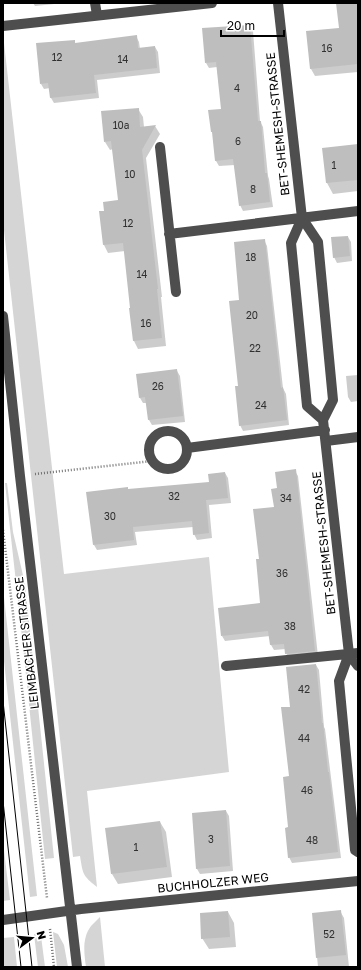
<svg xmlns="http://www.w3.org/2000/svg" width="361" height="970" font-family="'Golos Text',sans-serif">
  <style>
    .green { fill: #d5d5d5 }
    .shadow { fill: #0003 }
    .building { fill: #bebebe }
    .lines { fill: none; stroke-linecap: round; stroke-linejoin: round }
    .path { stroke: #707070; stroke-width: 2.5; stroke-dasharray: 1 2; stroke-linecap: butt }
    .minor { stroke: #4e4e4e; stroke-width: 10 }
    .tram { stroke: #000; stroke-width: 1 }
    .labels { text-anchor: middle; stroke-width: 3; stroke-linejoin: round; paint-order: stroke }
    .number-label { font-size: 10px; fill: #303030 }
    .street-label { font-size: 12px; fill: #000; stroke: #fff }
  </style>
  <rect width="100%" height="100%" fill="#fff"/>
  <!-- green -->
  <path class="green" d="M3,34L64,574L209,557L229,772L87,791L97,887C82,875 83,874 80,856L73,857L3,221Z
    M5,483H7L13,532L25,584L54,858L45,859L22,637Z
    M3,588L37,896L30,897L3,652Z
    M3,842L10,900L3,901Z
    M100,917L105,967H86C84,953 82,938 91,926C94,923 97,920 100,917Z
    M53,932L58,934L64,945L68,967H57Z
    M34,934L41,936L45,967H38Z
    M14,937L17,967H3V938Z"/>
  <!-- shadow -->
  <path class="shadow" d="M33,3H64L35,6Z
    M350,3H356L358,6V72L315,76L311,69L307,32L340,29Z
    M249,26L253,31L260,121L263,127L268,176L269,179L273,207L243,211L240,205L235,165L219,166L216,161L222,110L217,67L209,68L206,63Z
    M136,36L139,42L140,49L155,47L158,52L160,73L97,80L99,98L54,103L51,98L50,88L44,89L41,84L74,41L76,44Z
    M138,109L143,117L144,127L155,126L160,134L146,158L162,297H161L166,346L138,349L134,341L125,251L108,253L104,245L100,212H105L119,201L113,149L110,150L105,142Z
    M358,145V191L333,194L327,183L323,149Z
    M348,237L351,242L352,261L337,263L334,257Z
    M264,240L267,246L283,388L286,394L289,425L243,431L240,425L239,387L240,301Z
    M177,371L180,376L185,422L152,425L149,420L147,403H143L140,398L137,375Z
    M358,375V401L351,402L348,397L346,376Z
    M295,471L298,476L318,656L289,659L286,653V649L274,650L271,645L270,636L225,641L222,636L261,604L260,560L275,508L278,489Z
    M225,473L228,478L231,503L209,505L212,538L197,540L194,534L193,527L135,532L137,545L97,550L94,545L129,490L210,483Z
    M316,665L319,670L324,727L325,729L341,858L292,863L289,857L291,708Z
    M226,811L229,816L233,871L200,874L197,869L193,814Z
    M160,822L166,832L172,877L118,884L112,874Z
    M340,911L344,918L349,967H318L313,914Z
    M228,912L234,923L236,947L209,949L202,938Z"/>
  <!-- building -->
  <path class="building" d="M336,3H357L358,14V64L310,69L306,31L339,28Z
    M250,25L258,121H261L265,173H267L270,202L239,206L233,159L215,161L212,132H211L208,110L221,109L216,62L205,63L202,28Z
    M137,35L138,48L155,46L157,68L94,75L96,93L50,98L48,83L40,84L36,43L75,40V43Z
    M139,108L140,127L156,125L142,150L158,289H157L162,338L133,341L129,308H130L123,243L103,245L99,211H104L103,202L118,200L111,141L104,142L101,111Z
    M358,144V180L326,183L322,148Z
    M348,236L350,256L333,258L331,237Z
    M265,239L281,388L283,387L287,420L239,426L235,386H238L229,301L239,300L234,242Z
    M177,369L183,416L148,420L145,397L139,398L136,374Z
    M296,469L315,651L285,654L284,644L270,645L268,631L221,636L218,608L260,603L256,559H259L253,509L274,507L271,489L277,488L275,472Z
    M225,472L228,498L206,500L209,533L193,535L192,521L133,527L134,540L93,545L86,492L128,487V489L209,482L208,474Z
    M316,664L322,723H323L328,772H329L338,852L288,858L285,828L288,827L283,777L289,776L281,707H290L286,667Z
    M226,810L230,866L196,869L192,813Z
    M160,821L167,867L111,874L105,828Z
    M341,910L346,955L316,958L312,913Z
    M228,911L230,937L201,939L200,913Z"/>
  <g class="lines">
    <!-- path -->
    <path class="path" d="M35,474L152,461
      M3,530L47,898
      M50,929L54,967"/>
    <!-- minor -->
    <path class="minor" d="M95,3L97,15
      M278,3L302,218L318,242L333,400L323,420L349,654L339,681L355,850L358,852
      M3,26L212,3
      M160,147L176,292
      M302,218L291,243L307,406L323,420
      M169,234L358,211
      M3,316L20,476L77,967
      M149 450a19 19 0 1 1 38 0a19 19 0 1 1-38 0Z
      M326,441L358,437
      M187,448L325,430
      M349,654L358,666
      M226,666L358,653
      M3,920L81,909L358,881"/>
    <!-- tram -->
    <path class="tram" d="M3,701L32,967
      M3,801L21,967"/>
  </g>
  <g class="labels">
    <!-- number labels -->
    <g class="number-label">
      <text x="327" y="52">16</text>
      <text x="57" y="61">12</text>
      <text x="123" y="63">14</text>
      <text x="237" y="92">4</text>
      <text x="121" y="129">10a</text>
      <text x="238" y="145">6</text>
      <text x="334" y="169">1</text>
      <text x="130" y="178">10</text>
      <text x="253" y="193">8</text>
      <text x="128" y="227">12</text>
      <text x="251" y="261">18</text>
      <text x="142" y="278">14</text>
      <text x="252" y="319">20</text>
      <text x="146" y="327">16</text>
      <text x="255" y="352">22</text>
      <text x="158" y="390">26</text>
      <text x="261" y="409">24</text>
      <text x="174" y="500">32</text>
      <text x="286" y="502">34</text>
      <text x="110" y="520">30</text>
      <text x="282" y="577">36</text>
      <text x="290" y="630">38</text>
      <text x="304" y="693">42</text>
      <text x="304" y="742">44</text>
      <text x="307" y="794">46</text>
      <text x="211" y="843">3</text>
      <text x="312" y="844">48</text>
      <text x="136" y="851">1</text>
      <text x="329" y="938">52</text>
    </g>
    <!-- street labels -->
    <g class="street-label">
      <text transform="translate(278 124) rotate(-96)" y="4">BET-SHEMESH-STRASSE</text>
      <text transform="translate(324 543) rotate(-96)" y="4">BET-SHEMESH-STRASSE</text>
      <text transform="translate(27 643) rotate(-97)" y="4">LEIMBACHER STRASSE</text>
      <text transform="translate(213 883) rotate(-6)" y="4">BUCHHOLZER WEG</text>
    </g>
  </g>
  <!-- border -->
  <rect width="361" height="970" fill="none" stroke="#000000" stroke-width="8"/>
  <!-- north arrow -->
  <g transform="translate(32 938) rotate(74)" stroke="#ffffff" stroke-width="3" paint-order="stroke">
  <path d="M0-3L7 15L0 10L-7 15Z" fill="#000000"/>
  <text y="-6" font-size="11" font-weight="bold" text-anchor="middle" fill="#000000">N</text>
  </g>
  <!-- scale -->
  <path d="M221 30v6h63v-6" fill="none" stroke="#000000" stroke-width="2"/>
  <text x="227" y="30" font-size="12" fill="#000000" stroke="#ffffff" stroke-width="3" paint-order="stroke">20 m</text>
</svg>
